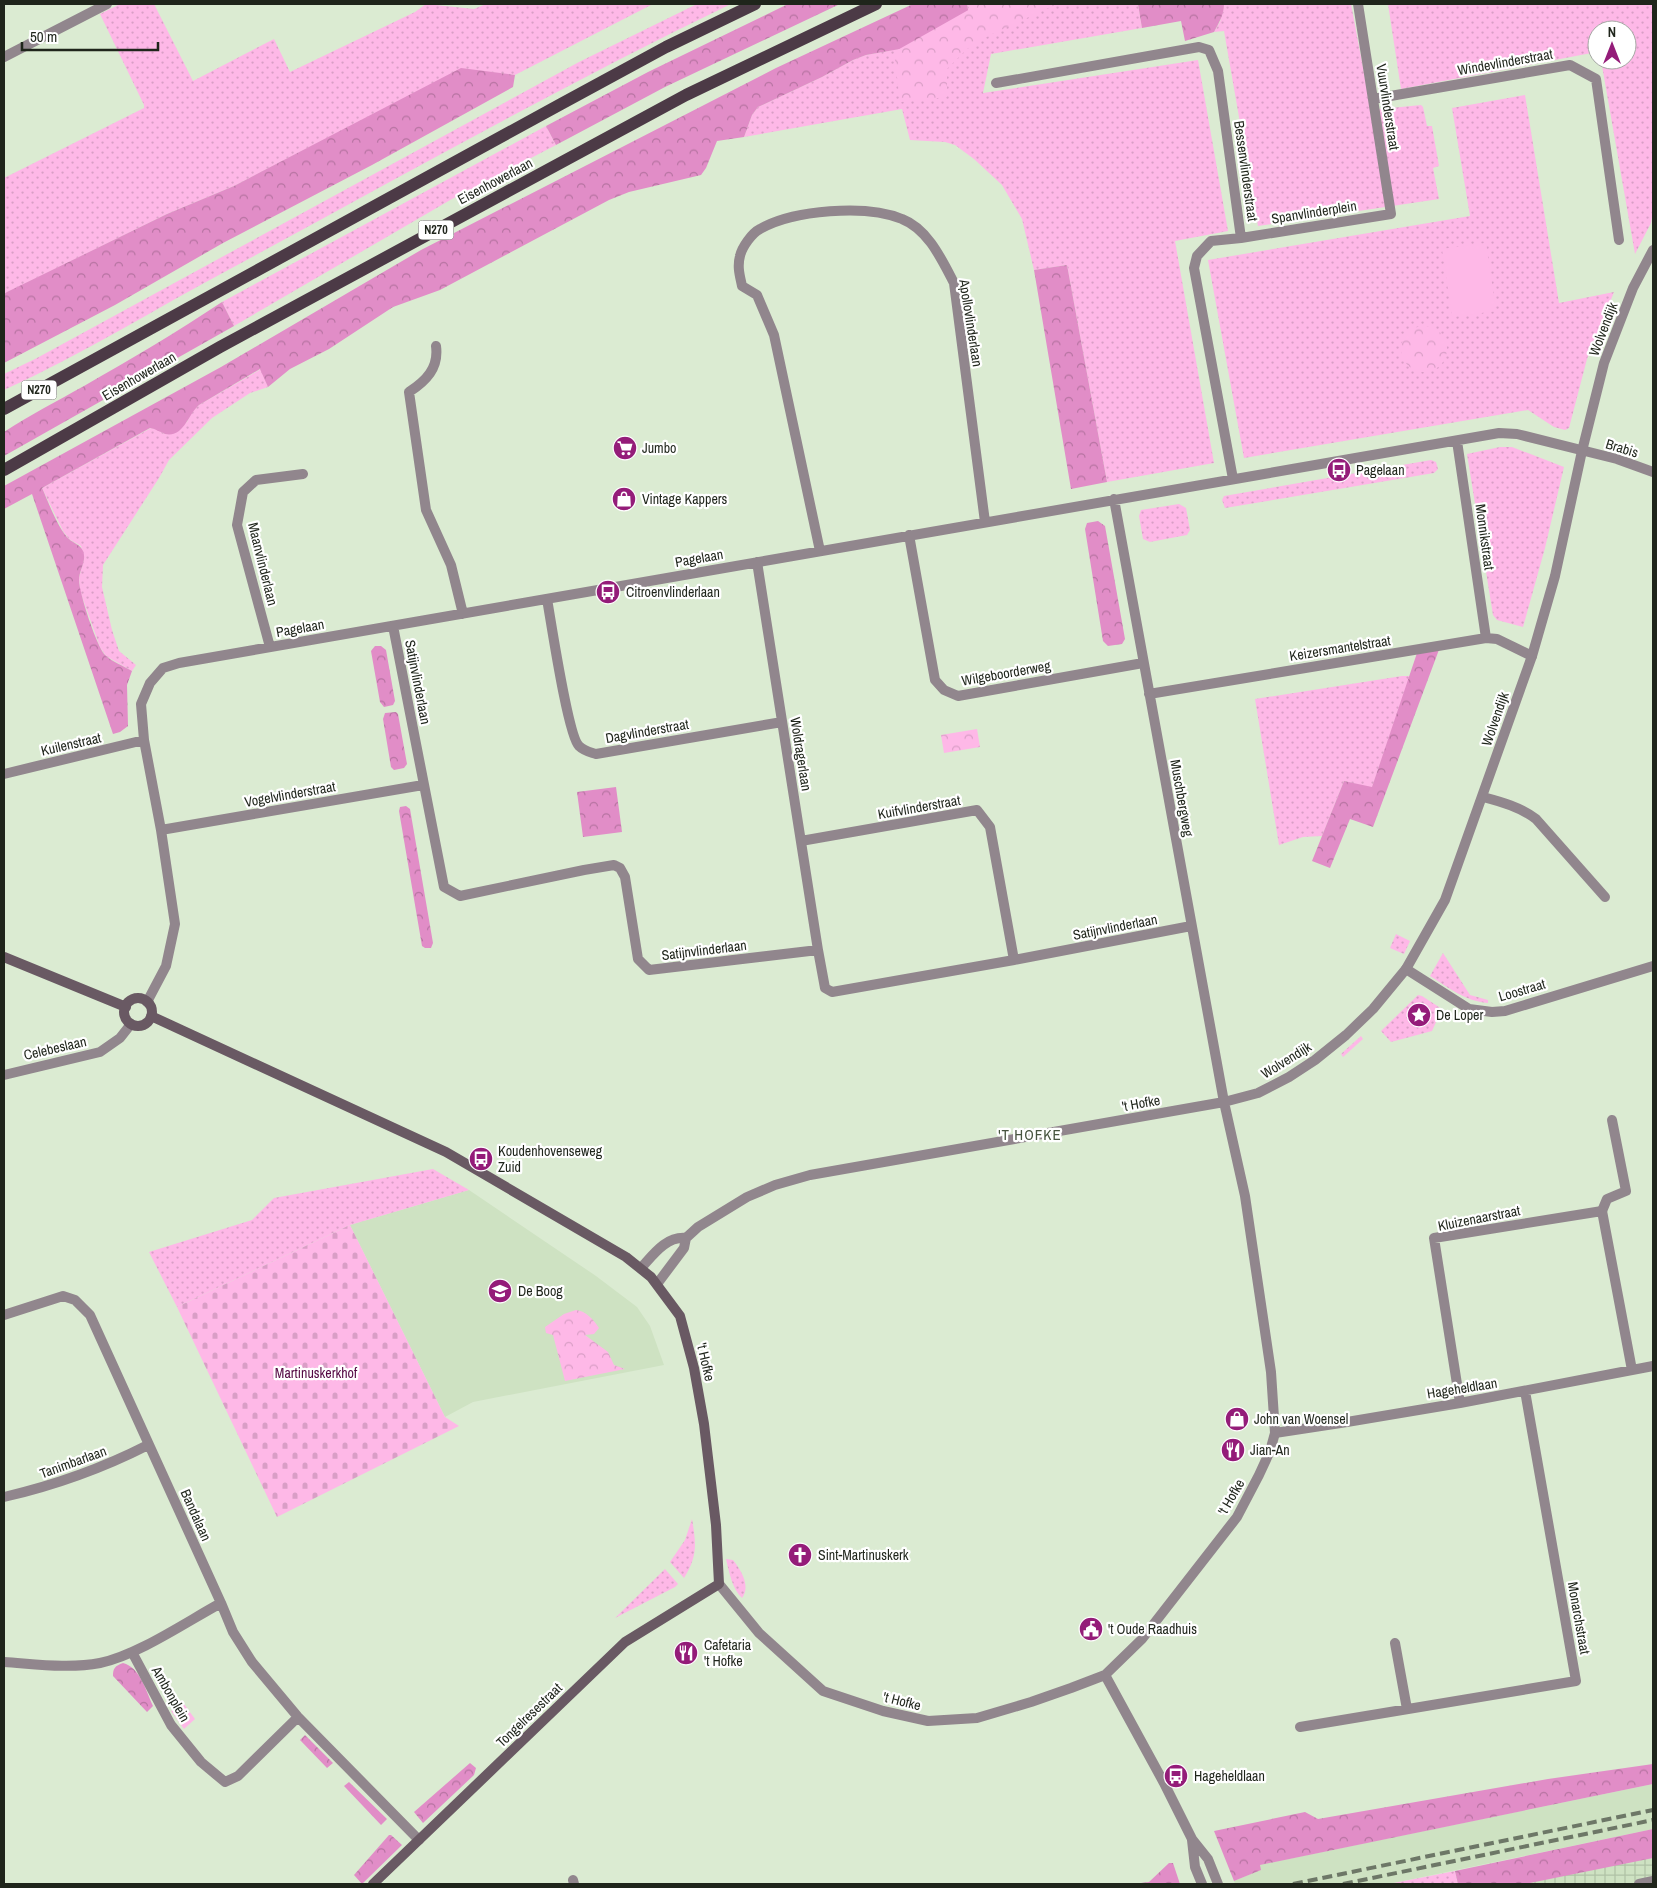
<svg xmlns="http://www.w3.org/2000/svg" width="1657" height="1888" font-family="'Archivo Narrow',sans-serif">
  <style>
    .built { fill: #cee2c2 }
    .industrial { fill: url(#industrial-grid) }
    .grass { fill: url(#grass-dots) }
    .forest { fill: url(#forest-crowns) }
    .cemetery { fill: url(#cemetery-stones) }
    .park { fill: url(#park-crowns) }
    .pitch { fill: #feb8e7 }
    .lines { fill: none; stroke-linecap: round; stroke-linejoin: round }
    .pedestrian { stroke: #91868d; stroke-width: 10 }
    .minor { stroke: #91868d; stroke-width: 10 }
    .tertiary { stroke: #91868d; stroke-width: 10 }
    .secondary { stroke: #695963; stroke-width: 10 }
    .primary { stroke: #4c3a46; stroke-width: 12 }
    .rail { stroke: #6d7767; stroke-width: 4; stroke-dasharray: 10 5; stroke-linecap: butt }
    .labels { text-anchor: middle; stroke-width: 4.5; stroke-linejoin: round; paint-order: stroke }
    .shield { fill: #fff; stroke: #62665f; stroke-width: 1 }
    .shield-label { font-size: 12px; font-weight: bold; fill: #1f251b }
    .street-label { font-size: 14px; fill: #1f251b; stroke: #fff }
    .poi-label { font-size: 14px; fill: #1f251b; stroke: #fff; text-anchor: start }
    .park-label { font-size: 14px; fill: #540843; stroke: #fff }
    .neighbourhood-label { font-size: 15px; letter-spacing: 1px; fill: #47543f; stroke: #fff }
  </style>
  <defs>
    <pattern id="industrial-grid" width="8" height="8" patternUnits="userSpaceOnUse" patternTransform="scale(1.25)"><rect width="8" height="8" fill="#cee2c2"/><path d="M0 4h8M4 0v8" fill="none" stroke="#b0c2a6"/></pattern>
    <pattern id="grass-dots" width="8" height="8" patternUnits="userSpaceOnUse" patternTransform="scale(1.25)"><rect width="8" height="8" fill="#feb8e7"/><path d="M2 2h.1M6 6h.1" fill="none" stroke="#d99ec6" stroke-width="1.8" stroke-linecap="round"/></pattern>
    <pattern id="forest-crowns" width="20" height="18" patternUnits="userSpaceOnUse" patternTransform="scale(1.25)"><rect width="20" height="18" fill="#e18dc7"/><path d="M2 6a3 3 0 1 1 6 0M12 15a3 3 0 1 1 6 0" fill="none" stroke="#b673a1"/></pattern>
    <pattern id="cemetery-stones" width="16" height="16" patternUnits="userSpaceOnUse" patternTransform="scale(1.25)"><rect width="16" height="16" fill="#feb8e7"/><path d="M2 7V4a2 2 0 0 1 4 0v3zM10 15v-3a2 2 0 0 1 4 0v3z" fill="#d99ec6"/></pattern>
    <pattern id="park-crowns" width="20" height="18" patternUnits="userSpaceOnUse" patternTransform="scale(1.25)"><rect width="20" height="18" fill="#feb8e7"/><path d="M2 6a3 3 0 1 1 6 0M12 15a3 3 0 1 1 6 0" fill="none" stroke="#d99ec6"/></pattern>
  </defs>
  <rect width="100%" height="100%" fill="#dbebd2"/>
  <!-- built -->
  <path class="built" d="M469,1190L596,1276L637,1307L650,1326L664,1365L473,1402L445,1417L350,1225Z
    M1653,1784V1829L1389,1884H1235L1234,1881L1260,1870L1259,1865Z"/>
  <!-- industrial -->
  <path class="industrial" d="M1653,1835V1884H1439Z"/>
  <!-- grass -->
  <path class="grass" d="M120,4H154L193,81L274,39L290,72L415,12L426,4L474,9L486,4H653L515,75L461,69L234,186L167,214L4,294V178L144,108V105L100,14Z
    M697,4H731C561,86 396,179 230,269C155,309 81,355 4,390V374L37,358L579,62Z
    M967,4H1138L1142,28L991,54L983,93L1198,60L1228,231L1175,241L1214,463L1107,482L1067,265L1034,270L1022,219L1002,185L974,159L955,145L945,142L910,140L902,109L744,137L752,115L758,107L822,77L853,60L866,55L973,35Z
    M1224,4H1351L1371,110L1421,105L1423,107L1427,126H1432L1439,166L1433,168L1439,199L1258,226L1224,31L1214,32L1220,22Z
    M1388,4H1653V211L1651,223L1635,254L1601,60H1627V30H1597V52L1401,89Z
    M1525,95L1559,303L1614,292L1587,359L1569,428L1565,430L1554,427L1528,410L1244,458L1208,260L1470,216L1452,108Z
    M546,126L556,145L452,199L234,326L222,302Z
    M261,369L268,387L250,393L212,418L169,460L159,478L103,565L102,587L112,630L119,651L136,665L132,671L106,656L100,647L80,591L79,578L84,559L81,546L69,539L63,531L42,488L151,428L156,429L165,434L187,422L192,411L199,405Z
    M1500,447H1512L1564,467L1545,548L1523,627L1497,620L1493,615L1467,454Z
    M1431,460L1436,462L1438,469L1434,473L1225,508L1222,500L1224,496Z
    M1179,504L1186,508L1190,530L1187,535L1150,542L1143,539L1139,516L1141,510Z
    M1402,676H1410L1372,788L1344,781L1322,836L1303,837L1279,845L1255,699Z
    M1396,934L1410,941L1404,954L1390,948Z
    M1443,953L1470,995L1488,1000V1003C1465,1001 1449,988 1430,976Z
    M1418,995L1422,996L1442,1009L1432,1031L1391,1042L1381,1031Z
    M1361,1036L1363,1039L1343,1057L1341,1054Z
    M433,1169L469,1190L350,1225L177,1307L149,1252L252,1220L274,1198Z
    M692,1519C696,1543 698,1556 684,1578L670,1562L685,1540Z
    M726,1559L733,1560C741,1570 751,1586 742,1598C732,1589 729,1571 726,1559Z
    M665,1569L678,1584L675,1587L615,1618Z
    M1455,1871L1458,1884H1389Z"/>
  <!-- forest -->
  <path class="forest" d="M788,4H840L665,87L556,145L546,126L648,72Z
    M913,4H967L973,36L866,55L853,60L822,77L758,107L752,115L744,137L717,141L706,168L701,175L629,192L609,200L440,290L393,307L329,349L290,369L268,387L260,369L199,405C188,414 184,438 165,434C160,432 156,429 150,428L42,488C48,501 58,529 69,539C73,543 80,544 83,551C87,561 79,570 79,580C79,593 97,647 105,655C112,662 124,666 132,671L127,685L128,726L120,732L113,734L32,494L4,509V486L221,367L421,250L776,68Z
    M1138,4H1224C1224,14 1219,23 1214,32L1185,41L1181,21L1142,28Z
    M461,68L515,75L513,87L372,165L223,243L115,305L4,363V294L7,292L167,214L234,186Z
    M1067,265L1107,482L1071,489L1034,270Z
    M222,302L234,326L4,456V432C30,415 57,401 84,386C131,359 177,332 222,302Z
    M1098,521L1105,526L1125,639L1122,644L1108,646L1103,641L1085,529L1087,523Z
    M375,646H381L386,650L395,701L393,705L384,707L380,702L371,651Z
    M1440,647L1373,827L1350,819L1330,868L1312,861L1344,781L1372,787L1418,650Z
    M396,712L398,714L407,764L404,768L394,770L391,767L383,719L385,713Z
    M616,787L622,832L583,837L577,792Z
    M406,806L410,809L433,943L431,948H425L422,946L399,811L400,807Z
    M123,1663C140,1667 146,1691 153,1706L147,1712L113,1676C113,1668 115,1666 123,1663Z
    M305,1735L333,1763L327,1768L300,1740Z
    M470,1763L476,1768L474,1775L423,1823L414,1812Z
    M1653,1764V1784L1260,1865L1261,1870L1234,1881L1214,1831L1305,1812L1318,1819L1548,1779Z
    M349,1782L387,1819L381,1825L344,1786Z
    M1653,1829V1858L1525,1884H1458L1455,1871Z
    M389,1835H391L402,1845L362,1884L354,1875Z
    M1169,1863H1173L1180,1884H1133L1149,1882Z"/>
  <!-- cemetery -->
  <path class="cemetery" d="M350,1225L445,1417L459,1426L277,1517L177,1307Z"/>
  <!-- park -->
  <path class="park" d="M979,4H1057L990,35L967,49L947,69V97L900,102L894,52Z
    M1401 349a23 23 0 1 1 46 0a23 23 0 1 1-46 0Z
    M977,729L980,747L944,753L941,735Z
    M576,1310C586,1311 594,1320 599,1328L594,1334L585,1335L608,1352L614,1365L625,1369L565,1381L553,1335L546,1333L545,1327L564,1314Z
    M184,1704L195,1719L184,1729L171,1711Z"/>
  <!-- pitch -->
  <path class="pitch" d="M1486,243L1496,311L1452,317L1442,249Z"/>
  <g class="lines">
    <!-- pedestrian -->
    <path class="pedestrian" d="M1602,1211L1607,1199L1626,1191L1612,1120"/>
    <!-- minor -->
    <path class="minor" d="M4,57L107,4
      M996,83L1199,47L1209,50L1218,71L1241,238L1211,241L1197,256L1194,268L1233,479
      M1373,99L1570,65L1596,79L1619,240
      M1241,238L1391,214L1358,4
      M436,346C439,368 426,381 409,392L426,510L451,565L463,614
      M1457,441L1486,638
      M1114,499L1224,1102
      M909,535L935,680L944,690L958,696L1143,663
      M820,551L774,335L757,295L742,286C740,276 737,267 740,256C742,247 752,233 760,229C793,210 866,204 902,219C928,229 942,260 954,283L985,522
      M757,562L818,950
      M547,599C551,621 568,736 579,746C584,751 590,752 596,754L782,722
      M393,626L444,887L460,896L584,870L614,865L620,868L625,877L638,959L649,970L818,950L825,988L832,992L1014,960L1191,926
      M270,647L237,525L243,492L256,480L303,474
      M1149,694L1486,638L1497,639L1532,656
      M4,774L144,740
      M1483,797C1502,802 1520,807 1536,819L1605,897
      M161,830L423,785
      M801,841L977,810L990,827L1014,960
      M1406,969L1469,1009L1492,1012L1505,1011L1653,966
      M147,1002L166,966L175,924L161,830L144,740L141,704L150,683L163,668L179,663L1499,433L1517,434L1617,459L1653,472
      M4,1075L100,1052L120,1038L131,1024
      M4,1315L63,1296L75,1300L90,1315L221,1603C186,1622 138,1655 100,1663C69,1669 35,1664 4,1662
      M1460,1403L1434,1238L1602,1211L1632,1370
      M1275,1433L1347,1422L1460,1403L1653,1366
      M4,1497C56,1485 101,1469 148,1445
      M221,1603L233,1632L252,1662L298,1717L419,1840
      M1395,1643L1407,1709
      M132,1652L171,1725L201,1762L225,1782L238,1776L298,1717
      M1300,1727L1576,1681L1525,1391
      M573,1880L574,1884
      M1639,1884L1653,1881"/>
    <!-- tertiary -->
    <path class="tertiary" d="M641,1268C653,1255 666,1236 686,1238
      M657,1284L684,1248L686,1238L698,1227L747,1197L775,1185L810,1175L1224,1102L1258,1093L1289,1077L1315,1060L1346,1035L1373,1009L1406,969L1445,900L1532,656L1555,576L1582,451L1604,363L1633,288L1653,250
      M719,1584L759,1633L823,1691L883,1711L928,1721L977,1718L1031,1702L1071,1688L1105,1675L1142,1639L1237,1517L1259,1475L1270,1451L1275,1433L1271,1372L1245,1196L1224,1102
      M1105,1675L1164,1783L1192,1839L1208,1859L1218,1884
      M1192,1840L1195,1867L1202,1884"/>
    <!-- secondary -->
    <path class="secondary" d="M4,957L126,1007
      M124 1012a14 14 0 1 1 28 0a14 14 0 1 1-28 0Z
      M151,1016L446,1152L626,1257L651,1277L680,1316L694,1368L704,1424L716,1525L719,1584L625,1642L373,1884"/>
    <!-- primary -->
    <path class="primary" d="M4,409L561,104L666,47L755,4
      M4,470L220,347L686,95L876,4"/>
    <!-- rail -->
    <path class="rail" d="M1293,1884L1653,1810
      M1343,1884L1653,1820"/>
  </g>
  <!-- icons -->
  <defs>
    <g id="supermarket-disc" transform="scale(1.25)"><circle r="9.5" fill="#941c79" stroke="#fff"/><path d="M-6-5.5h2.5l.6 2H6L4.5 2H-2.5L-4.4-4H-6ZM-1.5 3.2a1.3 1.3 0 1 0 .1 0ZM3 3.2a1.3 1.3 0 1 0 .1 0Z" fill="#fff"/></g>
    <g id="bus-disc" transform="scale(1.25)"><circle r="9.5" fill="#941c79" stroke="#fff"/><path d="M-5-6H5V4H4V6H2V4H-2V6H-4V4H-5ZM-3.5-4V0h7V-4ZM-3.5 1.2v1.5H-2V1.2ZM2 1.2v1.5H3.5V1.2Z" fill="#fff"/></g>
    <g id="shop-disc" transform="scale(1.25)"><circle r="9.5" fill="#941c79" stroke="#fff"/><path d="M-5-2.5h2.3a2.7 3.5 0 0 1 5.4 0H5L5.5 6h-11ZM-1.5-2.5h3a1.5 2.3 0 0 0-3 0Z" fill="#fff"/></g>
    <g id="sight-disc" transform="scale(1.25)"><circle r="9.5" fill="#941c79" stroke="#fff"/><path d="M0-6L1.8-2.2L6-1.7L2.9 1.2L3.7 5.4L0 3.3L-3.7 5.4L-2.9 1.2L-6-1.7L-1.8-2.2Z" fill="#fff"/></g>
    <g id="school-disc" transform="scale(1.25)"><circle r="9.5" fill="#941c79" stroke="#fff"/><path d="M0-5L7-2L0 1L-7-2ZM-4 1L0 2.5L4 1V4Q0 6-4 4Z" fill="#fff"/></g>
    <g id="restaurant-disc" transform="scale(1.25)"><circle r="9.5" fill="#941c79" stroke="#fff"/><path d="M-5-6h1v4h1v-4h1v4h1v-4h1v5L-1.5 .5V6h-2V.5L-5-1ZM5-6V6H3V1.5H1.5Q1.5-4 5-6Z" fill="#fff"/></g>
    <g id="church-disc" transform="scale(1.25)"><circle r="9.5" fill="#941c79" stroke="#fff"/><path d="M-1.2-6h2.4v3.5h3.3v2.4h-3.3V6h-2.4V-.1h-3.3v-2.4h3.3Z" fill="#fff"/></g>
    <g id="civic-disc" transform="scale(1.25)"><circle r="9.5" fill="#941c79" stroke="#fff"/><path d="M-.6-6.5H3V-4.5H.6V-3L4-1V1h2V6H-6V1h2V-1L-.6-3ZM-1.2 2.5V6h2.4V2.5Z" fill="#fff"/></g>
  </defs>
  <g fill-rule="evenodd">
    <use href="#supermarket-disc" x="625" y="448"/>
    <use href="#bus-disc" x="1339" y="470"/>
    <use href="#shop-disc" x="624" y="499"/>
    <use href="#bus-disc" x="608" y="592"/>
    <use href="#sight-disc" x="1419" y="1015"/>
    <use href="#bus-disc" x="481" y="1159"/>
    <use href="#school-disc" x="500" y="1291"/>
    <use href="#shop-disc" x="1237" y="1419"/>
    <use href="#restaurant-disc" x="1233" y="1450"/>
    <use href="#church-disc" x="800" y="1555"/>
    <use href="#civic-disc" x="1091" y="1629"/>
    <use href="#restaurant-disc" x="686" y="1653"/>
    <use href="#bus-disc" x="1176" y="1776"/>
  </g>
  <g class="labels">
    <!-- shield labels -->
    <g class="shield">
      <rect x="418.5" y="220.5" width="35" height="19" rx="4"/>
      <rect x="21.5" y="380.5" width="35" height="19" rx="4"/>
    </g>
    <g class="shield-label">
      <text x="436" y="234">N270</text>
      <text x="39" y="394">N270</text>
    </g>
    <!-- street labels -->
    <g class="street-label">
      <text transform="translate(1505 62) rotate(-10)" y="5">Windevlinderstraat</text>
      <text transform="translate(1388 107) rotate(81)" y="5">Vuurvlinderstraat</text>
      <text transform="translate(1246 171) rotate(82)" y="5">Bessenvlinderstraat</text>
      <text transform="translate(495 181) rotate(-28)" y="5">Eisenhowerlaan</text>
      <text transform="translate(1314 212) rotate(-9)" y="5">Spanvlinderplein</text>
      <text transform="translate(971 323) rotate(81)" y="5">Apollovlinderlaan</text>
      <text transform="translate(1603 329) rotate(-69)" y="5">Wolvendijk</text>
      <text transform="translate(139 376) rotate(-30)" y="5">Eisenhowerlaan</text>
      <text transform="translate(1622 448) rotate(17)" y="5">Brabis</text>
      <text transform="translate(1485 537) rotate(82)" y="5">Monnikstraat</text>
      <text transform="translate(699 558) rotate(-10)" y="5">Pagelaan</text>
      <text transform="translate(263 564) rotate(76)" y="5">Maanvlinderlaan</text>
      <text transform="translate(300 628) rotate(-10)" y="5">Pagelaan</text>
      <text transform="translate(1340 648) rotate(-9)" y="5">Keizersmantelstraat</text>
      <text transform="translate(1006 673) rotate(-10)" y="5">Wilgeboorderweg</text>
      <text transform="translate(418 682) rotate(79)" y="5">Satijnvlinderlaan</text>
      <text transform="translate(1495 719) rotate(-71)" y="5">Wolvendijk</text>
      <text transform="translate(647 731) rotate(-10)" y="5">Dagvlinderstraat</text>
      <text transform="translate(71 744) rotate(-13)" y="5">Kuilenstraat</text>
      <text transform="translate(801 754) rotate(81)" y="5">Woldragerlaan</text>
      <text transform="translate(290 794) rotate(-10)" y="5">Vogelvlinderstraat</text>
      <text transform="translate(1182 798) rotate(80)" y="5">Muschbergweg</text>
      <text transform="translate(919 807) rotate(-10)" y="5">Kuifvlinderstraat</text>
      <text transform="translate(1115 927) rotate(-11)" y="5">Satijnvlinderlaan</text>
      <text transform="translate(704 950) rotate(-7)" y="5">Satijnvlinderlaan</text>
      <text transform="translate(1522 990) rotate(-16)" y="5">Loostraat</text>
      <text transform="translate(55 1048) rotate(-13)" y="5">Celebeslaan</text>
      <text transform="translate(1286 1060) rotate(-32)" y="5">Wolvendijk</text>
      <text transform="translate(1141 1103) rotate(-10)" y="5">'t Hofke</text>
      <text transform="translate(1479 1218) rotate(-11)" y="5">Kluizenaarstraat</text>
      <text transform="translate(706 1362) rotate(77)" y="5">'t Hofke</text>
      <text transform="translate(1462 1388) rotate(-9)" y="5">Hageheldlaan</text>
      <text transform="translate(73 1462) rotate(-20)" y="5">Tanimbarlaan</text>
      <text transform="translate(1231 1497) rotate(-60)" y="5">'t Hofke</text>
      <text transform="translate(196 1515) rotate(66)" y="5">Bandalaan</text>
      <text transform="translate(1579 1618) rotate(80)" y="5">Monarchstraat</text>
      <text transform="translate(171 1694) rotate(60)" y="5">Ambonplein</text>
      <text transform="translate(902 1701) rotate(14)" y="5">'t Hofke</text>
      <text transform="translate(529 1715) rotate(-44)" y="5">Tongelresestraat</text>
    </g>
    <!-- poi labels -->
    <g class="poi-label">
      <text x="642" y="453">Jumbo</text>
      <text x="1356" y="475">Pagelaan</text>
      <text x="642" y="504">Vintage Kappers</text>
      <text x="626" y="597">Citroenvlinderlaan</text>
      <text x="1436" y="1020">De Loper</text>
      <text x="498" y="1156">Koudenhovenseweg<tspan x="498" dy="16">Zuid</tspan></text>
      <text x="518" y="1296">De Boog</text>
      <text x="1254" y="1424">John van Woensel</text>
      <text x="1250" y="1455">Jian-An</text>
      <text x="818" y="1560">Sint-Martinuskerk</text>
      <text x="1108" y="1634">'t Oude Raadhuis</text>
      <text x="704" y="1650">Cafetaria<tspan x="704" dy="16">'t Hofke</tspan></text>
      <text x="1194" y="1781">Hageheldlaan</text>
    </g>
    <!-- park labels -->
    <g class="park-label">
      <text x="316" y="1378">Martinuskerkhof</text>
    </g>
    <!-- neighbourhood labels -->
    <g class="neighbourhood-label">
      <text x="1030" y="1140">'T HOFKE</text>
    </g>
  </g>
  <!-- border -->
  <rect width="1657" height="1888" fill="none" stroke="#1f251b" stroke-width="10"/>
  <!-- north arrow -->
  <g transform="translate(1612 45)"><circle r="24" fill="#ffffff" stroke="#a5a8a4"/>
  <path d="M0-4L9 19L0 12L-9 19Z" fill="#941c79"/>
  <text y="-8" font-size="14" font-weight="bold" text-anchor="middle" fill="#1f251b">N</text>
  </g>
  <!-- scale -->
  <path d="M22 42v8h136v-8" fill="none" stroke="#1f251b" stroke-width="2.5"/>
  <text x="30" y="42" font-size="15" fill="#1f251b" stroke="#ffffff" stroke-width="4" paint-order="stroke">50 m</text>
</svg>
